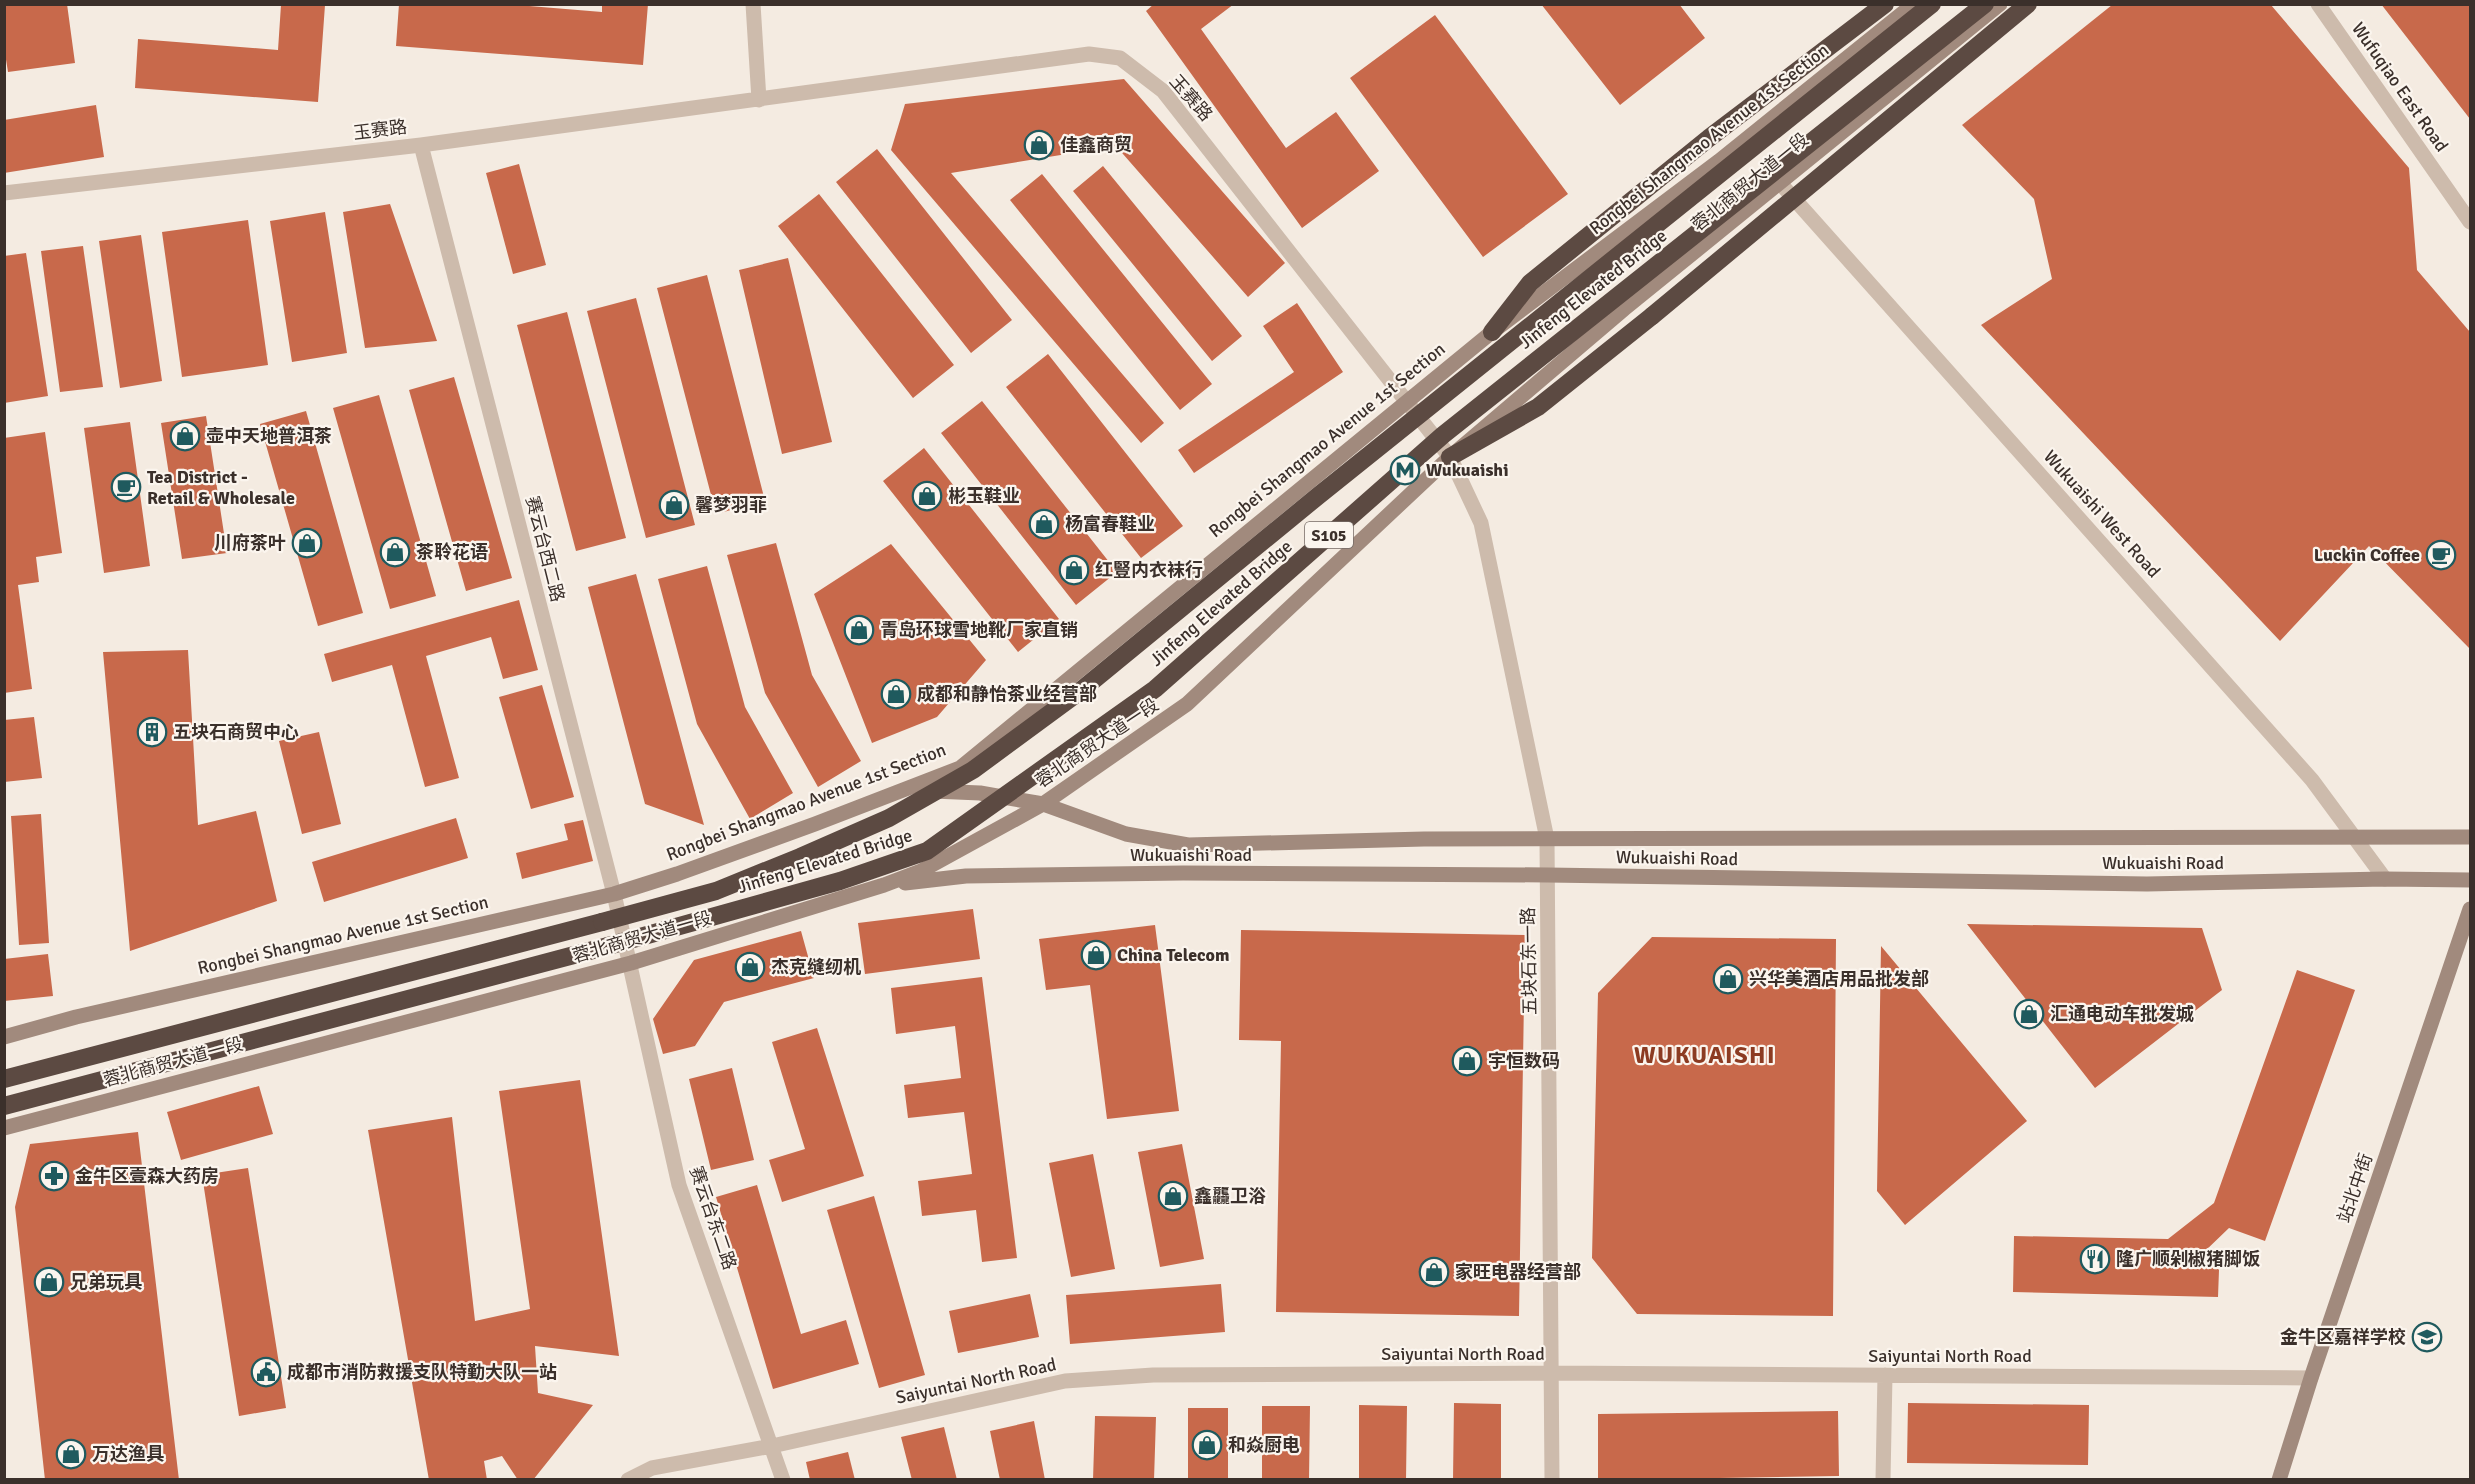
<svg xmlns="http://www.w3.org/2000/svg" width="2475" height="1484" font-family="Signika,'Noto Sans SC',sans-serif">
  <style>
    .building { fill: #c8694b }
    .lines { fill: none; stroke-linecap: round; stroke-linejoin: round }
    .street { stroke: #cdbbac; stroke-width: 15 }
    .secondary { stroke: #a18a7d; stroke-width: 15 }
    .highway { stroke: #5c4a42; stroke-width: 18 }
    .highway-bridge { stroke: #5c4a42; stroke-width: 18 }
    .labels { text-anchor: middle; stroke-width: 4.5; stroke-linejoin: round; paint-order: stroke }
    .shield { fill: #fbf5ee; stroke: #756b66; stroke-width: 1.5 }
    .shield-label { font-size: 16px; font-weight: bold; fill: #3b302b }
    .street-label { font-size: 18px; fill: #3b302b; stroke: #fbf5ee }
    .poi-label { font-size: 18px; font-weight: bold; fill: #3b302b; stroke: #fbf5ee; text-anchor: start }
    .district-label { font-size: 24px; font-weight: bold; letter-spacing: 1.5px; fill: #8c3b22; stroke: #fbf5ee }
  </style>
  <rect width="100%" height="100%" fill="#f4ebe1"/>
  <!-- building -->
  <path class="building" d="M4,4H67L75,63L8,72L4,47Z
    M399,4H505L602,12V4H648L643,65L396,46Z
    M1154,4H1234L1201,29L1286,148L1336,112L1379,171L1302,228L1146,11Z
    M1541,4H1679L1705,38L1620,105Z
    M2381,4H2470V119Z
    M281,5H325L318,102L135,88L138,39L278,50Z
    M2112,5H2271L2409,168L2417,270L2470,332V649L2369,546L2280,641L1981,325L2052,279L2034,199L1962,125Z
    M1435,15L1568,194L1483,257L1350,78Z
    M1124,79L1285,263L1248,297L1116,146L951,173L1164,423L1141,443L891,150L905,104Z
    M96,105L104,157L4,173V120Z
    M877,149L1012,320L971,353L836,182Z
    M519,164L546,265L513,274L486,173Z
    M1103,166L1242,336L1212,361L1073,191Z
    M1042,174L1212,384L1180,410L1010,200Z
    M819,194L954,365L913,398L778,226Z
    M390,204L437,341L365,348L343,212Z
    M325,212L347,353L292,362L270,221Z
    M248,220L268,365L182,377L162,232Z
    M141,235L162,381L120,388L99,241Z
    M83,246L103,387L60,392L41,251Z
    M26,253L48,396L4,403V256Z
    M788,258L832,442L782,454L739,270Z
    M707,275L765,501L716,514L657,288Z
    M636,298L695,525L646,538L587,311Z
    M1297,303L1343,372L1194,473L1178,450L1294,372L1263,326Z
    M567,312L626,538L576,551L517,325Z
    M1048,354L1183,526L1141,558L1006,387Z
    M454,377L512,578L466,591L409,390Z
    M379,395L436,596L390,609L333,408Z
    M982,401L1117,572L1076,605L941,433Z
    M306,411L363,613L318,626L260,424Z
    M206,416L227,553L182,559L161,423Z
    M130,422L150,566L104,573L84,428Z
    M45,432L62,553L36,557L39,582L18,585L32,689L4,693V438Z
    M924,448L1059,619L1018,652L883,481Z
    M776,543L812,675L861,761L818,787L765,693L727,555Z
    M891,544L986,660L937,717L872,743L814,594Z
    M707,566L745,707L793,793L750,819L697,724L658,579Z
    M636,574L704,825L645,804L588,587Z
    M519,600L538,670L503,679L491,637L426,656L459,778L425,787L392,665L332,682L324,654Z
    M188,650L198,825L256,811L277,901L130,951L103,652Z
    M542,685L574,797L531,809L499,697Z
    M34,717L42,778L4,782V720Z
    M319,732L341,824L302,834L279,741Z
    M41,814L49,943L19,945L11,816Z
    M456,818L468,858L324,902L312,862Z
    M583,820L593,861L522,879L516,853L568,840L564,824Z
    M973,909L980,959L865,974L858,923Z
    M1967,924L2202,928L2222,990L2095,1088Z
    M1155,925L1179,1111L1107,1119L1090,985L1046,990L1039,939Z
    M1241,930L1525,935L1519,1316L1276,1312L1281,1041L1239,1040Z
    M801,931L814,978L724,1002L695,1046L663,1054L653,1019L694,960Z
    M1652,937L1836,939L1833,1316L1637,1314L1592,1258L1598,993Z
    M1881,946L2027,1121L1905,1225L1877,1191Z
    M48,954L53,996L4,1001V959Z
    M2297,970L2355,990L2265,1241L2229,1228L2203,1253L2219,1270L2218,1297L2013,1292L2014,1236L2168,1239L2214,1203Z
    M982,977L1017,1258L982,1262L976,1210L922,1216L918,1181L972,1174L964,1112L908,1118L904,1085L961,1078L955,1026L896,1034L891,988Z
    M817,1028L864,1176L782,1202L769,1160L805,1149L772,1042Z
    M732,1068L754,1160L711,1170L689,1079Z
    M580,1080L619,1356L535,1346L538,1393L593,1405L533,1480H518L502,1456L484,1461L487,1480H429L368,1130L452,1117L475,1321L530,1309L499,1091Z
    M259,1086L273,1134L181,1160L167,1112Z
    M138,1132L179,1480H45L15,1207L30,1144Z
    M1182,1144L1204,1259L1160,1267L1138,1152Z
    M1093,1154L1115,1269L1071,1277L1049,1163Z
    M248,1168L286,1408L239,1416L202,1175Z
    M757,1185L801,1334L846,1320L859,1364L773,1389L716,1197Z
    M874,1196L925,1375L879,1388L827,1210Z
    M1221,1284L1225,1332L1070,1344L1066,1295Z
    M1030,1294L1039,1337L958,1353L949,1311Z
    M1454,1403L1501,1404V1480H1453Z
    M1908,1403L2089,1405L2088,1465L1907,1463Z
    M1359,1405L1407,1406L1406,1480H1359Z
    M1262,1406H1310L1309,1480H1262Z
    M1188,1408H1228V1480H1188Z
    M1838,1411L1839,1476L1598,1480V1414Z
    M1095,1416L1156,1417L1154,1480H1093Z
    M1034,1421L1045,1480H1000L990,1431Z
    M944,1427L957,1480H912L901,1437Z
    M848,1452L855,1480H810L806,1462Z"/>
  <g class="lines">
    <!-- street -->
    <path class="street" d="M753,4L759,100
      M2318,4L2470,222
      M421,145L614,894L679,1185L783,1480
      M1780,183L2312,780L2385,879
      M4,193L421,145L1089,54L1120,58L1163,91L1450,457L1481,523L1547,839L1552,1480
      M628,1480L652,1468L772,1446L1065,1381L1153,1375L1553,1373L2311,1378
      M1883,1480L1885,1375"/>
    <!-- secondary -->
    <path class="secondary" d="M933,791L980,793L1043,804L1126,834L1188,845L1424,839L2470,837
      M905,883L966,876L1183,873L1548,875L2147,884L2385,879L2470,880
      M4,1037L76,1017L614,894L677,874L815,824L960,768L1492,332L1719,161L1914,4
      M4,1128L631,963L884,885L921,871L1043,804L1187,704L1450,457L1624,309L2000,4
      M2279,1480L2311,1378L2470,909"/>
    <!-- highway -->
    <path class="highway" d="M1492,332L1530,283L1709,138L1885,4
      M1450,457L1538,407L1652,316
      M4,1079L602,922
      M4,1106L608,946"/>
    <!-- highway-bridge -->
    <path class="highway-bridge" d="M1652,316L2028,4
      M602,922L716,891L800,857L889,818L973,770L1079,692L1318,496L1932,4
      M608,946L840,881L927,851L1155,689L1443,435L1985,4"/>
  </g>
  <!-- icons -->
  <defs>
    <g id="shop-ring" transform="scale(1.5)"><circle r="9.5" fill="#fbf5ee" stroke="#1f5a5e" stroke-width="1.5"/><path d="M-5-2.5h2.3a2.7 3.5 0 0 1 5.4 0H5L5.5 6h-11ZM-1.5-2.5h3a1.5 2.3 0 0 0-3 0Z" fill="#1f5a5e"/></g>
    <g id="metro-ring" transform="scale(1.5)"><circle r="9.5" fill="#fbf5ee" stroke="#1f5a5e" stroke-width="1.5"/><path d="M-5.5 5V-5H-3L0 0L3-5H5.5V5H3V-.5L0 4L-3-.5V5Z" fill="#1f5a5e"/></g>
    <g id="cafe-ring" transform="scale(1.5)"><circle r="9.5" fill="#fbf5ee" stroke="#1f5a5e" stroke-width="1.5"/><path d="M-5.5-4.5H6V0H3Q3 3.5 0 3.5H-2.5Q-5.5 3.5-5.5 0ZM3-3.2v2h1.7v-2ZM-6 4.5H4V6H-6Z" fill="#1f5a5e"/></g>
    <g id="building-ring" transform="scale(1.5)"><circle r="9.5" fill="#fbf5ee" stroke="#1f5a5e" stroke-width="1.5"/><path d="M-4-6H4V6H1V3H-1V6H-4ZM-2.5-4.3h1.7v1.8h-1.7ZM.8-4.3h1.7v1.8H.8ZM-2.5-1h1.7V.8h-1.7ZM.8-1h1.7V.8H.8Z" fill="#1f5a5e"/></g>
    <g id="pharmacy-ring" transform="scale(1.5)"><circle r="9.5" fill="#fbf5ee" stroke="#1f5a5e" stroke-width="1.5"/><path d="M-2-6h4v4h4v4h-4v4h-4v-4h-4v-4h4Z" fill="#1f5a5e"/></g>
    <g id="restaurant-ring" transform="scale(1.5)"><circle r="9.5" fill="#fbf5ee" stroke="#1f5a5e" stroke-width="1.5"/><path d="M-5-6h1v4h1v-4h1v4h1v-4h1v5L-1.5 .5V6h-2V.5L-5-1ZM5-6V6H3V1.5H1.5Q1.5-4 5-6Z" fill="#1f5a5e"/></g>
    <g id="school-ring" transform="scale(1.5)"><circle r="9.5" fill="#fbf5ee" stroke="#1f5a5e" stroke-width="1.5"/><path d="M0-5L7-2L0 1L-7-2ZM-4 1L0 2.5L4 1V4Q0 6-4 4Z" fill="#1f5a5e"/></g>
    <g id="civic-ring" transform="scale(1.5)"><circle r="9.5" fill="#fbf5ee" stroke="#1f5a5e" stroke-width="1.5"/><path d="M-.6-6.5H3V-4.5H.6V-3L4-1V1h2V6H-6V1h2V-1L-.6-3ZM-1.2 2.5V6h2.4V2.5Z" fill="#1f5a5e"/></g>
  </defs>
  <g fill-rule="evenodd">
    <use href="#shop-ring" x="1039" y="145"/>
    <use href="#shop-ring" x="185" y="436"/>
    <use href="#metro-ring" x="1405" y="470"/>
    <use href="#cafe-ring" x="126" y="487"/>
    <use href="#shop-ring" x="927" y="496"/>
    <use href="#shop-ring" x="674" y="505"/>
    <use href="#shop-ring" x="1044" y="524"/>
    <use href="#shop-ring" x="307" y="543"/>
    <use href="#shop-ring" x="395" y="552"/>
    <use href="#cafe-ring" x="2441" y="555"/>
    <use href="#shop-ring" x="1074" y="570"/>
    <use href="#shop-ring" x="859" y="630"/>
    <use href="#shop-ring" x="896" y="694"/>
    <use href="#building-ring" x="152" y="732"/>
    <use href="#shop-ring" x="1096" y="955"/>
    <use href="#shop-ring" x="750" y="967"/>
    <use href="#shop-ring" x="1728" y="979"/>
    <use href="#shop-ring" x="2029" y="1014"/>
    <use href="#shop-ring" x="1467" y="1061"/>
    <use href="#pharmacy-ring" x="54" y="1176"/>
    <use href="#shop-ring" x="1173" y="1196"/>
    <use href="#restaurant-ring" x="2095" y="1259"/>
    <use href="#shop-ring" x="1434" y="1272"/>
    <use href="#shop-ring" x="49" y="1282"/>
    <use href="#school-ring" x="2427" y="1337"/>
    <use href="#civic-ring" x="266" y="1372"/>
    <use href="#shop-ring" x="1207" y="1445"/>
    <use href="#shop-ring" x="71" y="1454"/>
  </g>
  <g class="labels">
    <!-- shield labels -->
    <rect class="shield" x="1305" y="522" width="48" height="26" rx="4.5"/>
    <g class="shield-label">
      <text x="1329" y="541">S105</text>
    </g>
    <!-- street labels -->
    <g class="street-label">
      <text transform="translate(2400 87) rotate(55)" y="6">Wufuqiao East Road</text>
      <text transform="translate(1191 98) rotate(49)" y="6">玉赛路</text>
      <text transform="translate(380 130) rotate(-7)" y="6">玉赛路</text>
      <text transform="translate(1709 139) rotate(-38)" y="6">Rongbei Shangmao Avenue 1st Section</text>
      <text transform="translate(1750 182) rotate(-39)" y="6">蓉北商贸大道一段</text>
      <text transform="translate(1593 289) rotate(-38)" y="6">Jinfeng Elevated Bridge</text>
      <text transform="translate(1327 440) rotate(-39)" y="6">Rongbei Shangmao Avenue 1st Section</text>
      <text transform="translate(2102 514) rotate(48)" y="6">Wukuaishi West Road</text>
      <text transform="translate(545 549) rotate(76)" y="6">赛云台西二路</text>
      <text transform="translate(1221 603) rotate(-41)" y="6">Jinfeng Elevated Bridge</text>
      <text transform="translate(1097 743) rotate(-34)" y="6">蓉北商贸大道一段</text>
      <text transform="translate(806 802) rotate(-21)" y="6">Rongbei Shangmao Avenue 1st Section</text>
      <text x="1191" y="861">Wukuaishi Road</text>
      <text transform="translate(1677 858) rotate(1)" y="6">Wukuaishi Road</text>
      <text transform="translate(825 861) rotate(-17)" y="6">Jinfeng Elevated Bridge</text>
      <text x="2163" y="869">Wukuaishi Road</text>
      <text transform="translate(343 935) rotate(-13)" y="6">Rongbei Shangmao Avenue 1st Section</text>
      <text transform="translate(642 937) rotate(-16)" y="6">蓉北商贸大道一段</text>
      <text transform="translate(1529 961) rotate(-91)" y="6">五块石东一路</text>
      <text transform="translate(173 1062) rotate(-15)" y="6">蓉北商贸大道一段</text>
      <text transform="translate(2355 1188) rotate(-71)" y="6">站北中街</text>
      <text transform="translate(713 1218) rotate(71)" y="6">赛云台东二路</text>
      <text x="1463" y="1360">Saiyuntai North Road</text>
      <text x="1950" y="1362">Saiyuntai North Road</text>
      <text transform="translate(976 1381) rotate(-12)" y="6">Saiyuntai North Road</text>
    </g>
    <!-- poi labels -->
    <g class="poi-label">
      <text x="1060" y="151">佳鑫商贸</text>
      <text x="206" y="442">壶中天地普洱茶</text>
      <text x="1426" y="476">Wukuaishi</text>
      <text x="147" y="483">Tea District -<tspan x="147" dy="21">Retail &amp; Wholesale</tspan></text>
      <text x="948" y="502">彬玉鞋业</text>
      <text x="695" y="511">馨梦羽菲</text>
      <text x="1065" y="530">杨富春鞋业</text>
      <text x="286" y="549" text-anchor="end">川府茶叶</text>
      <text x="416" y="558">茶聆花语</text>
      <text x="2420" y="561" text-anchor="end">Luckin Coffee</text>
      <text x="1095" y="576">红豎内衣袜行</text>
      <text x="880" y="636">青岛环球雪地靴厂家直销</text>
      <text x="917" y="700">成都和静怡茶业经营部</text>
      <text x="173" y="738">五块石商贸中心</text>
      <text x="1117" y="961">China Telecom</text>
      <text x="771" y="973">杰克缝纫机</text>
      <text x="1749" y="985">兴华美酒店用品批发部</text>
      <text x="2050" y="1020">汇通电动车批发城</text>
      <text x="1488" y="1067">宇恒数码</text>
      <text x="75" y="1182">金牛区壹森大药房</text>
      <text x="1194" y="1202">鑫龘卫浴</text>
      <text x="2116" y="1265">隆广顺剁椒猪脚饭</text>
      <text x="1455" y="1278">家旺电器经营部</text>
      <text x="70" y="1288">兄弟玩具</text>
      <text x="2406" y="1343" text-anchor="end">金牛区嘉祥学校</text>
      <text x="287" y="1378">成都市消防救援支队特勤大队一站</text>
      <text x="1228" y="1451">和焱厨电</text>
      <text x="92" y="1460">万达渔具</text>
    </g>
    <!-- district labels -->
    <g class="district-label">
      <text x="1705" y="1063">WUKUAISHI</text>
    </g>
  </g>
  <!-- border -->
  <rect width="2475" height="1484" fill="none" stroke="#3b302b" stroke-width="12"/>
</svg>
